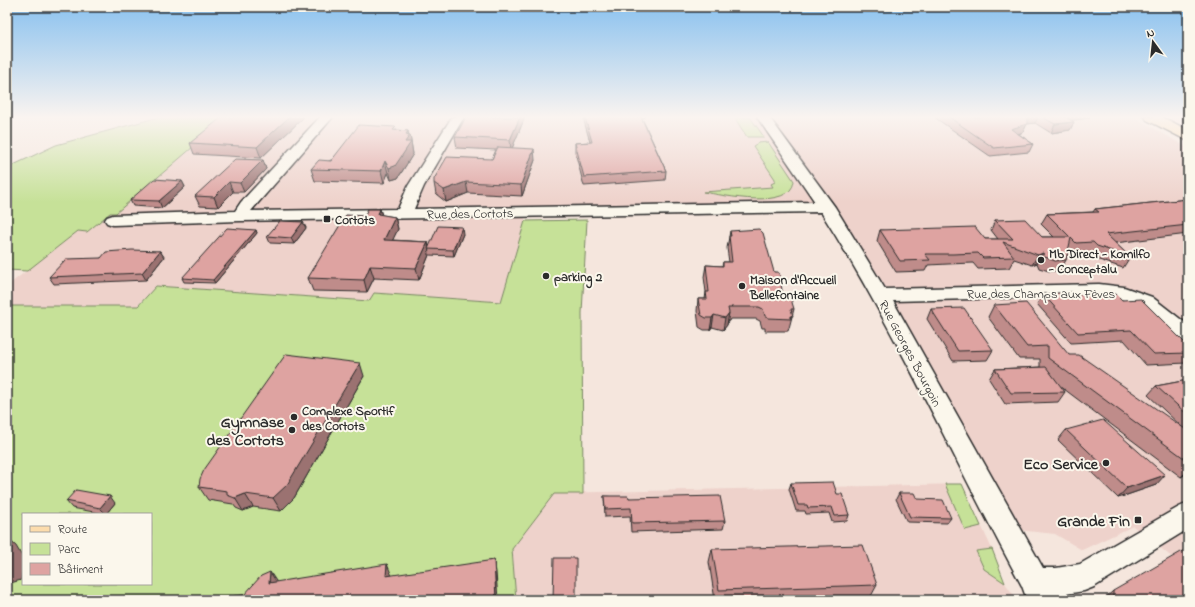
<svg xmlns="http://www.w3.org/2000/svg" width="1195" height="607" font-family="'Indie Flower',sans-serif">
  <style>
    .built { fill: #eed2cb }
    .green { fill: #c6e198; stroke: #788662; fill-rule: evenodd }
    .lines { fill: none; stroke-linecap: round; stroke-linejoin: round }
    .minor-casing { stroke: #2b2b2b; stroke-width: 3 }
    .major-casing { stroke: #2b2b2b; stroke-width: 3 }
    .minor { fill: #fbf7ec; fill-rule: evenodd }
    .major { fill: #fcdcac; fill-rule: evenodd }
    .wall { fill: #bf8c8a; stroke: #2b2b2b }
    .shaded-wall { fill: #9b7271; stroke: #2b2b2b }
    .building { fill: #dea3a1; stroke: #2b2b2b }
    .poi-dot { fill: #2b2b2b; stroke: #fbf7ec; stroke-width: 1.5 }
    .labels { text-anchor: middle; stroke-width: 4; stroke-linejoin: round; paint-order: stroke }
    .street-label { font-size: 13px; fill: #2b2b2b; stroke: #fbf7ec }
    .poi-label { font-size: 13px; font-weight: bold; fill: #2b2b2b; stroke: #fbf7ec; text-anchor: start }
    .near-poi-label { font-size: 16px; font-weight: bold; fill: #2b2b2b; stroke: #fbf7ec; text-anchor: end }
  </style>
  <rect width="100%" height="100%" fill="#f5e6dd"/>
  <filter id="ink" filterUnits="userSpaceOnUse"><feTurbulence type="fractalNoise" baseFrequency=".025" numOctaves="2"/><feDisplacementMap in="SourceGraphic" scale="8" xChannelSelector="R" yChannelSelector="G"/><feConvolveMatrix kernelMatrix="1 2 1 2 8 2 1 2 1" color-interpolation-filters="sRGB"/></filter>
  <g filter="url(#ink)">
    <!-- built -->
    <path class="built" d="M228,117H1134L1188,148V554L1178,562L1133,526L1082,550L1055,534L1018,530L951,404L881,280L831,203L525,209V221L501,302L374,293L370,301L156,286L137,306H7V286L78,231L87,232L110,213H116Z
      M1162,117H1188V131Z
      M962,484L992,549L976,551L984,569L1005,583L1017,600H516L512,549L554,493Z"/>
    <!-- green -->
    <path class="green" d="M159,117H228L116,213H110L87,232L78,231L27,271L7,270V168L56,145Z
      M734,117H750L764,137H747Z
      M768,142L794,181C791,211 723,195 703,192L773,187L771,184L775,182V179L753,146L758,143Z
      M587,220L582,313L583,494H554L512,549L516,600H7V306H138L156,286L369,301L374,293L501,302L525,221ZM23,514H151V584H23Z
      M945,484H962L981,526L965,530Z
      M992,549L1005,583L984,569L976,551Z"/>
    <g class="lines">
      <!-- minor casing -->
      <g class="minor-casing">
        <path id="minor" d="M320,117H333L251,211L398,209L408,186L452,117H464L424,186L414,209L815,202L757,117H769L835,207L885,289L1099,284L1124,287L1152,297L1188,325V343L1181,341L1138,305L1121,299L1099,296L893,301L1043,568H1056L1080,564L1179,507L1188,503V529L1094,587L1084,591L1054,596L1055,600H1027L1022,586C954,461 897,332 821,212L240,221L113,225L107,223L105,220L107,217L113,215L235,211L241,202Z"/>
      </g>
      <!-- major casing -->
      <g class="major-casing">
        <path id="major" d="M1145,117H1162L1188,130V141L1147,120Z"/>
      </g>
      <!-- minor -->
      <use href="#minor" class="minor"/>
      <!-- major -->
      <use href="#major" class="major"/>
    </g>
    <!-- wall -->
    <path class="wall" d="M304,117L261,158L194,154L190,143Z
      M525,117L512,148L535,160L522,196L468,193L446,202L436,194L434,183L492,159L496,150L457,148L455,137Z
      M584,117H646L642,118L666,171L665,180L584,186L575,152V143L590,142L584,121Z
      M934,117H1091L1090,118L1072,120L1074,122L1070,130L1051,133L1035,123L1027,124L1023,132L1019,134L1033,144L1029,152L990,156Z
      M397,130L408,131L409,135H410L413,154L398,178L391,180L388,173L384,183L315,181L311,169Z
      M263,160L266,169L244,192H233L218,207L200,206L195,196Z
      M182,181L185,187L162,208L133,206L130,200Z
      M1188,199V234L1115,243L1130,257L1123,268L1090,257L1087,253H1070L1068,251L1066,260L1060,271H1049L1039,268L1037,263L1032,265L1014,259L1009,268L978,269L973,263L948,264L928,265L925,271L896,272L877,241L880,230L985,239H998L991,230L995,220L1042,237H1054L1041,224L1047,214L1093,212L1095,209Z
      M380,209L382,215L395,217L398,229L392,240L428,242L429,248L463,234L454,256L429,255L419,280L374,278L367,292L313,291L308,278L364,216Z
      M303,222L306,228L294,244L270,243L267,236Z
      M256,230L257,233L215,283L184,282L182,278Z
      M730,231L774,272L783,298L794,309L789,328L788,331H765V328H762L760,321L756,319H730L729,321H728L727,325L723,330L712,327L710,330H704L699,327L697,311L698,299H705L706,292L704,277L706,265L722,266L723,262H729L727,248Z
      M160,251L164,257L146,280L54,284L49,277L101,258Z
      M1043,294L1075,295L1122,300L1188,346V361L1186,363L1146,365L1124,340L1071,343L1037,304Z
      M994,305L1069,355L1183,428L1148,395L1156,386L1188,380V473L1181,477L1060,386L1065,392L1058,402L1005,404L989,379L995,369L1040,367V359H1019L988,317Z
      M931,309L993,350L987,360L953,361L927,319Z
      M364,376L294,498L281,511L253,507L243,511L236,508L233,504L208,500L199,487Z
      M1066,430L1156,485L1118,498L1058,440Z
      M791,483L837,494L849,515L847,521L832,522L829,513L806,514L805,511H796L789,489Z
      M899,493L917,499L951,518L947,523L907,522L896,499Z
      M604,496L629,498L725,521L723,529L631,532L630,516L605,517Z
      M66,501L115,503L106,514H105L72,508Z
      M712,549L877,585L870,598L788,600H715L709,562Z
      M1113,591L1188,600H1103Z"/>
    <!-- shaded-wall -->
    <path class="shaded-wall" d="M289,117H304L261,158L257,147Z
      M520,117H525L511,151L510,140Z
      M1027,117H1038L1035,123L1027,124L1023,132L1008,138L1011,129Z
      M1059,117H1091L1090,118L1056,122Z
      M1074,122L1070,130L1051,133L1055,124Z
      M408,131L409,136L410,135L413,154L398,178L391,180L389,168Z
      M534,149L535,160L522,196L521,185Z
      M263,160L266,169L244,192L240,183Z
      M385,161L388,173L384,183L381,171Z
      M182,181L185,187L162,208L159,201Z
      M229,182L233,192L218,207L214,197Z
      M466,182L468,193L446,202L444,190Z
      M380,209L383,220L378,214Z
      M395,217L398,229L387,252L384,240Z
      M303,222L306,228L294,244L291,238Z
      M462,227L463,234L454,256L453,250Z
      M256,230L257,233L215,283L213,280Z
      M428,242L429,255L419,280L416,268Z
      M160,251L164,257L146,280L142,273Z
      M1043,253L1037,263L1032,265L1038,255Z
      M370,266L374,278L367,292L364,280Z
      M729,313L727,325L723,330L725,318Z
      M714,315L712,327L710,330L712,318Z
      M360,363L364,376L294,498L281,511L273,498Z
      M1188,470V473L1181,477Z
      M1165,475L1156,485L1118,498L1127,488Z
      M245,494L253,507L243,511L235,498Z
      M110,496L115,503L106,514L100,508Z
      M7,538L16,546L23,558V569L21,580L7,584Z
      M494,560L496,572L498,600H496Z
      M387,564L392,576H386Z
      M270,572L278,584L269,583Z"/>
    <!-- building -->
    <path class="building" d="M222,117H289L257,147L190,143Z
      M466,117H520L510,140L455,137Z
      M585,117H641L666,171L584,177L575,143L592,142Z
      M949,117H1027V124L1011,129L1033,144L994,148Z
      M1042,117H1065L1074,122L1055,124Z
      M359,125L396,127L393,130L408,131L406,134L410,135L405,142H411L395,166L389,168L385,161L381,171L311,169L319,160L331,161Z
      M498,147L534,149L521,185L466,182L444,190L434,183V179L447,157L492,159Z
      M235,159L263,160L240,183L229,182L214,197L195,196Z
      M154,179L182,181L159,201L130,200Z
      M1188,199V225L1106,234L1130,257L1097,246L1093,242L1076,243L1071,238L1066,260L1055,261L1045,257L1043,253L1038,255L1003,242L1014,257L983,258L978,253L953,254H925L930,260L900,261L880,230L975,227L985,239H1013L995,220L1025,219L1042,237H1070L1047,214L1099,212L1095,209Z
      M368,209H380L378,214L395,217L384,240L428,242L416,268L370,266L364,280L308,278L346,215L364,216Z
      M280,221L303,222L291,238L267,236Z
      M438,226L462,227L453,250L428,249Z
      M227,228L256,230L213,280L182,278Z
      M759,229L763,233L774,272H778L780,276L783,298L791,299L794,309H791L793,316H791V319L768,318L767,316H765L763,309L759,307H731L732,308H728L729,313L725,318L714,315L712,318H706L701,315L698,299H707L706,292H709L706,265L723,266V262H732L729,236H731L730,231Z
      M132,250L160,251L142,273L49,277L66,259L101,258L106,252Z
      M1072,292L1075,295L1116,294L1122,300L1141,299L1188,346V353L1154,354L1131,330L1078,333L1043,294Z
      M1026,303L1069,355H1079L1188,431V461L1048,358V346L1027,347L994,305Z
      M964,308L993,350L958,351L931,309Z
      M286,354L360,363L287,485L273,498L245,494L235,498L227,495V491L199,487L200,479L204,470Z
      M1046,367L1065,392L1011,393L995,369Z
      M1188,380V415L1156,386Z
      M1103,420L1165,475L1127,488L1066,430Z
      M833,482L837,494H842L849,515L835,516L832,507L808,508L807,505H798L791,483Z
      M76,490L110,496L100,508L66,501Z
      M899,493H914L917,499L943,500L951,518L910,517Z
      M604,496H628L629,498L720,496L725,521L632,523L631,508L605,509Z
      M7,542L9,545V552L7,563Z
      M863,545L877,585L719,590L712,549Z
      M1188,548V600H1113V591Z
      M554,558H576V600H553Z
      M494,560L496,600H234V596L244,595L261,576L270,572L269,583L387,564L386,576Z"/>
  </g>
  <!-- sky -->
  <linearGradient id="sky" x2="0" y2="1"><stop stop-color="#89c1ef"/><stop offset="0.58" stop-color="#faf4f0"/><stop offset="1" stop-color="#faf4f0" stop-opacity="0"/></linearGradient>
  <rect width="1195" height="202" fill="url(#sky)"/>
  <!-- markers -->
  <g class="poi-dot">
    <rect x="323" y="215" width="8" height="8" rx="2"/>
    <circle cx="1041" cy="260" r="4"/>
    <circle cx="546" cy="276" r="4"/>
    <circle cx="742" cy="286" r="4"/>
    <circle cx="294" cy="417" r="4"/>
    <circle cx="292" cy="430" r="4"/>
    <circle cx="1106" cy="463" r="4"/>
    <rect x="1134" y="516" width="8" height="8" rx="2"/>
  </g>
  <g class="labels">
    <!-- street labels -->
    <g class="street-label">
      <text transform="translate(470 213) rotate(-1)" y="5">Rue des Cortots</text>
      <text x="1041" y="298">Rue des Champs aux Fèves</text>
      <text transform="translate(911 353) rotate(62)" y="5">Rue Georges Bourgoin</text>
    </g>
    <!-- poi labels -->
    <g class="poi-label">
      <text x="335" y="224">Cortots</text>
      <text x="1049" y="258">Mb Direct - Komilfo<tspan x="1049" dy="15">- Conceptalu</tspan></text>
      <text x="554" y="281">parking 2</text>
      <text x="750" y="284">Maison d'Accueil<tspan x="750" dy="15">Bellefontaine</tspan></text>
      <text x="302" y="415">Complexe Sportif<tspan x="302" dy="15">des Cortots</tspan></text>
    </g>
    <!-- near-poi labels -->
    <g class="near-poi-label">
      <text x="284" y="427">Gymnase<tspan x="284" dy="18">des Cortots</tspan></text>
      <text x="1098" y="469">Eco Service</text>
      <text x="1130" y="526">Grande Fin</text>
    </g>
  </g>
  <!-- margin -->
  <rect width="1195" height="607" fill="none" stroke="#fbf7ec" stroke-width="24"/>
  <rect x="12" y="12" width="1171" height="583" fill="none" stroke="#2b2b2b" stroke-width="1.5" filter="url(#ink)"/>
  <!-- legend -->
  <rect x="22" y="513" width="130" height="72" fill="#fbf7ec" stroke="#a8a59f"/>
  <rect x="30" y="526" width="20" height="6" fill="#fcdcac" stroke="#a8a59f"/>
  <text x="58" y="533" font-size="12" fill="#2b2b2b">Route</text>
  <rect x="30" y="543" width="20" height="12" fill="#c6e198" stroke="#a8a59f"/>
  <text x="58" y="553" font-size="12" fill="#2b2b2b">Parc</text>
  <rect x="30" y="563" width="20" height="12" fill="#dea3a1" stroke="#a8a59f"/>
  <text x="58" y="573" font-size="12" fill="#2b2b2b">Bâtiment</text>
  <!-- north arrow -->
  <g transform="translate(1153 42) rotate(345)" stroke="#fbf7ec" stroke-width="3" paint-order="stroke">
  <path d="M0-3L7 15L0 10L-7 15Z" fill="#2b2b2b"/>
  <text y="-6" font-size="11" font-weight="bold" text-anchor="middle" fill="#2b2b2b">N</text>
  </g>
</svg>
